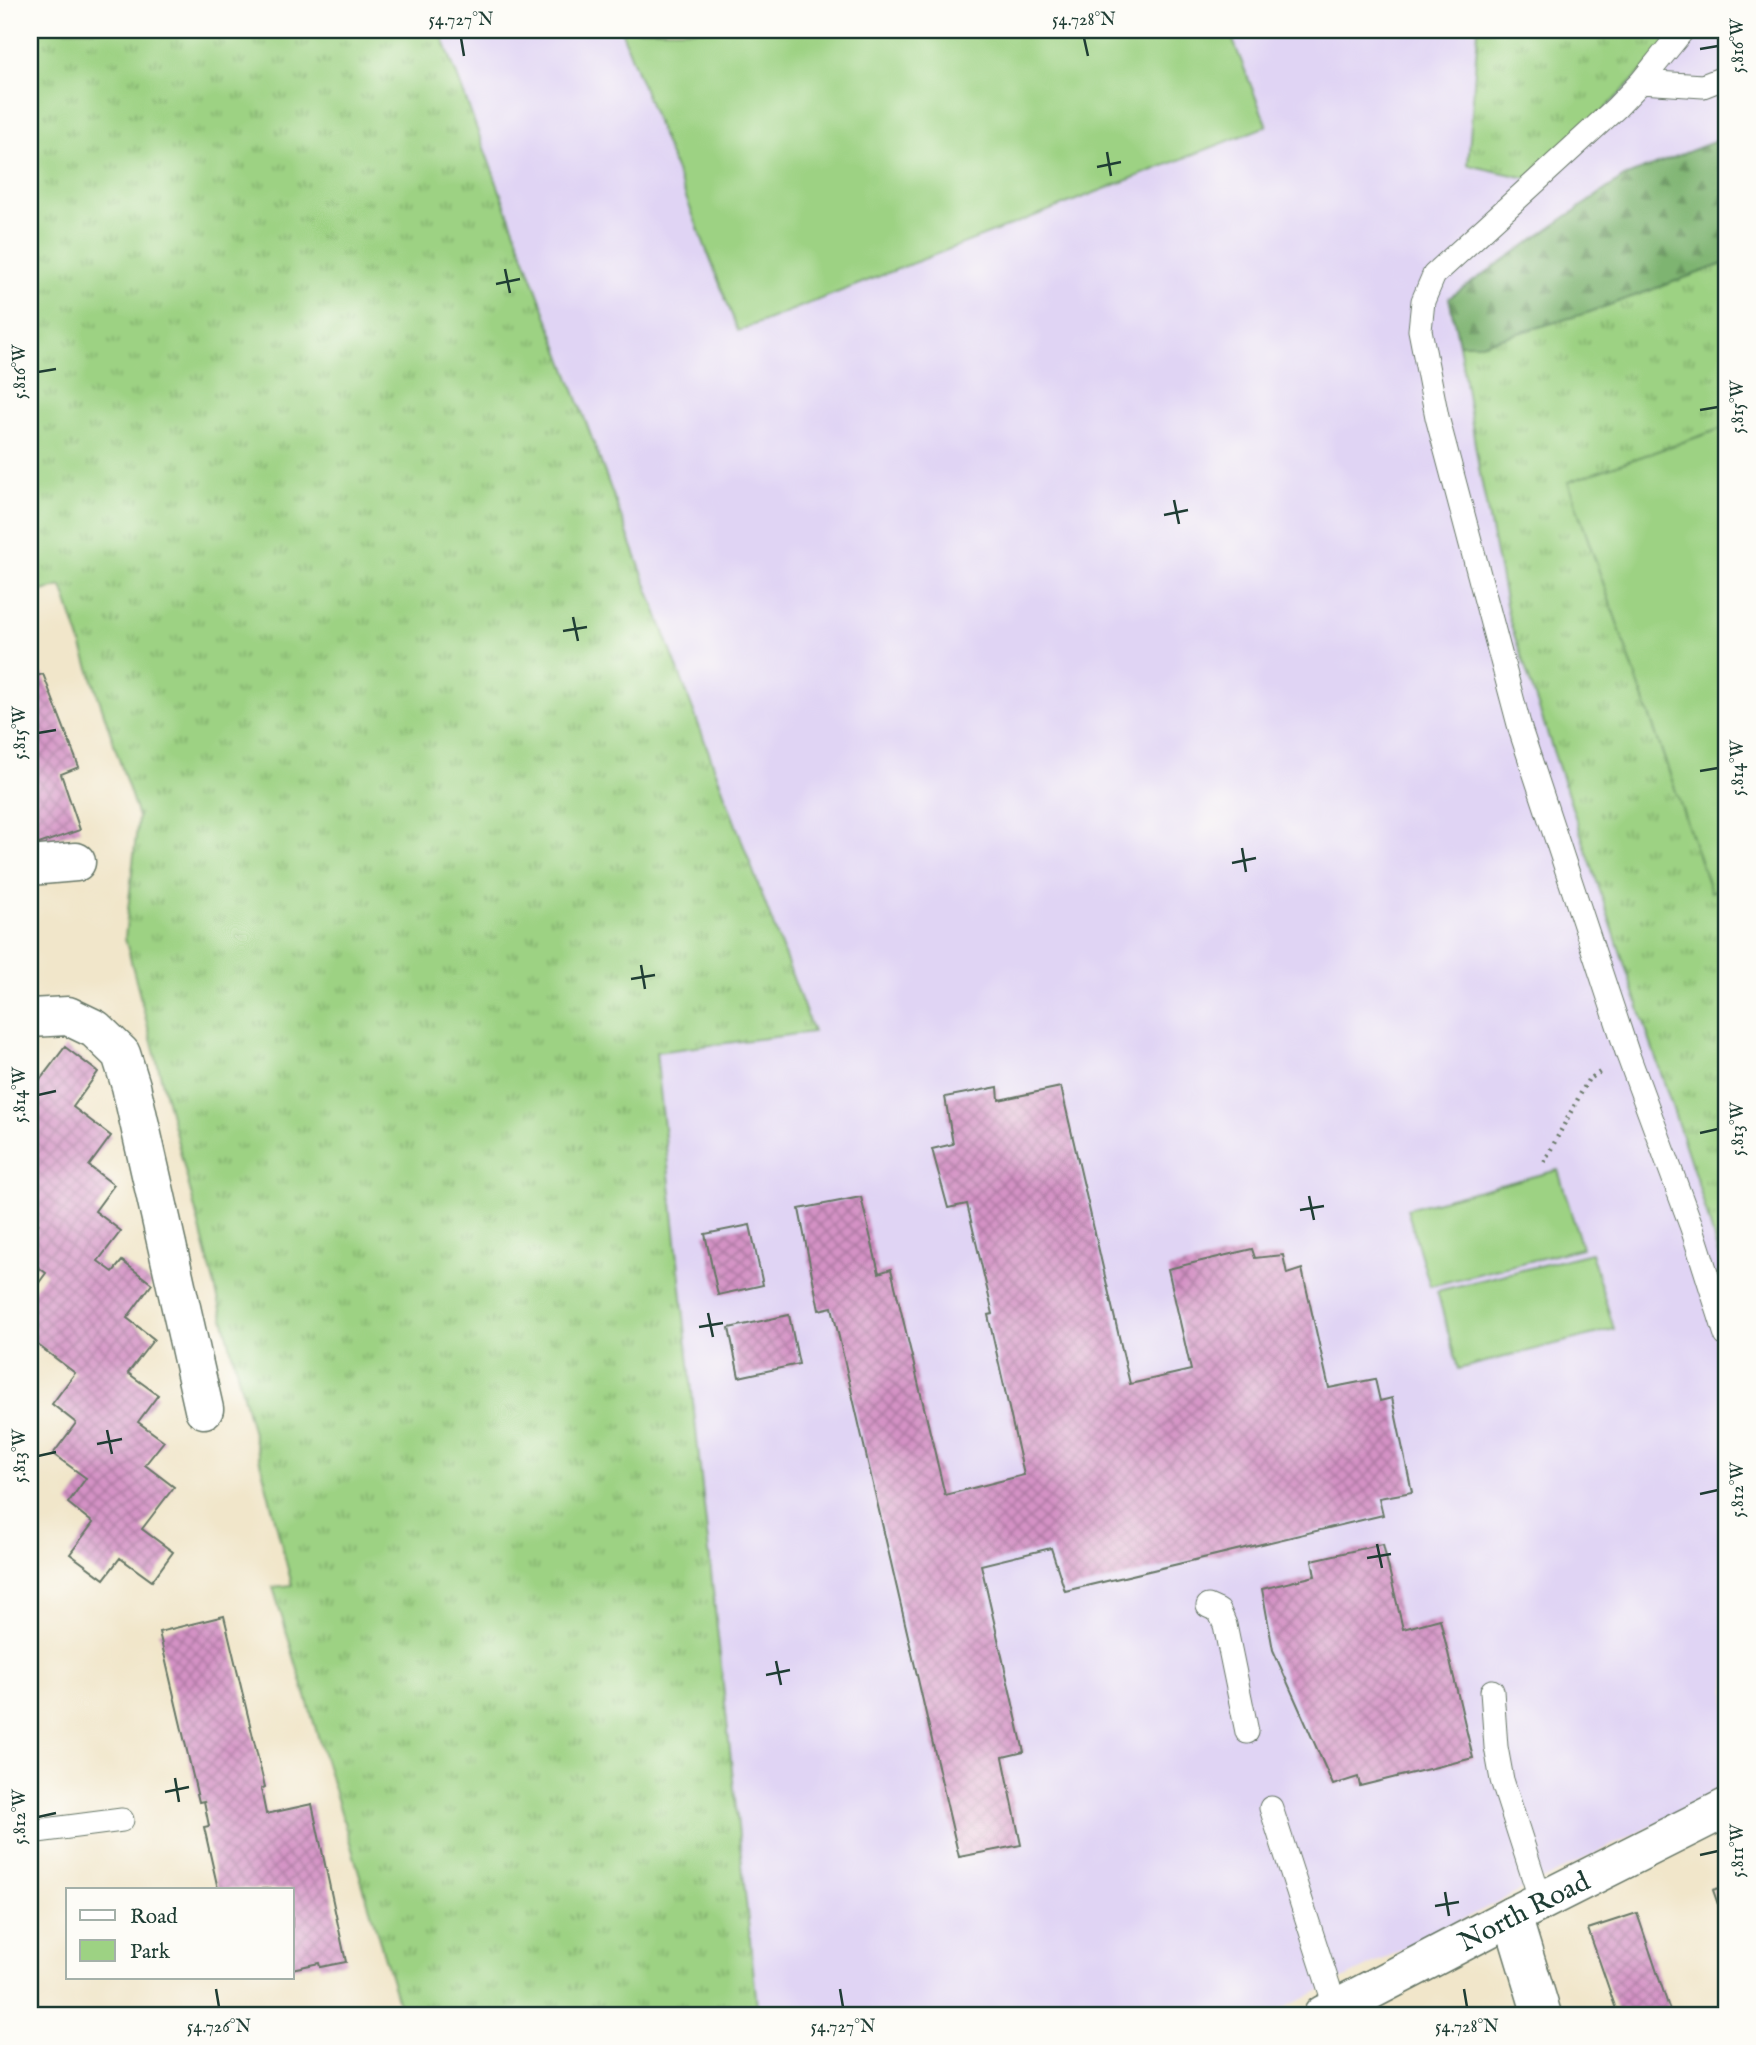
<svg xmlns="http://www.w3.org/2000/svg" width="1756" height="2045" font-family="'IM FELL English',serif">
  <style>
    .built { fill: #e0d4f4 }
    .grass { fill: url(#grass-tufts); stroke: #5e885c; stroke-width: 2 }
    .forest { fill: url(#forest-firs); stroke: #4e7852; stroke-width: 2 }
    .park { fill: #9dd283; stroke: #5e885c; stroke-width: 2 }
    .building { fill: url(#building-cross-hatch) }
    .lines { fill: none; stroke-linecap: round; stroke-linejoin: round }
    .service-casing { stroke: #687868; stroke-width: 25 }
    .minor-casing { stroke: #687868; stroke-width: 41 }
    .tertiary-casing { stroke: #687868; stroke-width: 41 }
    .path { stroke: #687868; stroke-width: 4.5; stroke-dasharray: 2 5; stroke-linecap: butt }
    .service { stroke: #fff; stroke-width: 23 }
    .minor { stroke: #fff; stroke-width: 38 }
    .tertiary { stroke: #fff; stroke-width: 38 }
    .ticks { fill: none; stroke: #1f3d34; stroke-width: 2.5 }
    .labels { text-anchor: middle; stroke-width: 5; stroke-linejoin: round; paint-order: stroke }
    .street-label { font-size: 28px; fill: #1f3d34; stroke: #fdfcf7 }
    .neatline { fill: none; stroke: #1f3d34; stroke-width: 2.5 }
    .ticks-label { font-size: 18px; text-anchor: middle; fill: #1f3d34 }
  </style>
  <defs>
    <pattern id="grass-tufts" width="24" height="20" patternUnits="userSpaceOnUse" patternTransform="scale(1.75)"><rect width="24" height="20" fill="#9dd283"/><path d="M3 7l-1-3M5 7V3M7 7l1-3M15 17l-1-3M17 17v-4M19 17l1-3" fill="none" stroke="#7fac6c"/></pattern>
    <pattern id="forest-firs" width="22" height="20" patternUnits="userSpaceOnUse" patternTransform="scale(1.75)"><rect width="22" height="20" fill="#7eb471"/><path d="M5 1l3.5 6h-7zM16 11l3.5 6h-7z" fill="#67945e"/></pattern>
    <pattern id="building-cross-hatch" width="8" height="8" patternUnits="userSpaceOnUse" patternTransform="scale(1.75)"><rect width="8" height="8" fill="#d492c5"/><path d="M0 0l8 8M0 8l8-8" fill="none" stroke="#ab78a1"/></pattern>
  </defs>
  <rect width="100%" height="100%" fill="#fdfcf7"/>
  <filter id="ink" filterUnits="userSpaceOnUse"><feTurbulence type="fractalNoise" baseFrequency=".0143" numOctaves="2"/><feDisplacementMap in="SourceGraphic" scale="14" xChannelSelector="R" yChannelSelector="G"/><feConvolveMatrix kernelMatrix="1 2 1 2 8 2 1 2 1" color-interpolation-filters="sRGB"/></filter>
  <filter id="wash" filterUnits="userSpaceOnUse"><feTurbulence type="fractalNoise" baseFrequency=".00686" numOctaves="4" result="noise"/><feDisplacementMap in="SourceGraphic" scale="28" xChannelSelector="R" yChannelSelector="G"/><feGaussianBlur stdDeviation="1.57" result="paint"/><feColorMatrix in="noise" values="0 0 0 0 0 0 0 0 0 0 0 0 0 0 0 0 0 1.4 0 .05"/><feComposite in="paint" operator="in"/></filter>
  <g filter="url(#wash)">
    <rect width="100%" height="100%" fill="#f1e6ca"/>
    <!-- built -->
    <path class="built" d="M440,30H1726V1789L1270,2015H758L656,1051L813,1032Z"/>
    <!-- grass -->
    <path class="grass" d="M30,30H440L813,1032L656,1052L758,2015H402L273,1587L292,1585L125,938L138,817L62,586L30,594Z
      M1478,30H1683L1535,180L1468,165Z
      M1726,263V1281L1699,1187L1509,619L1479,469L1459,344H1481Z"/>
    <!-- forest -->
    <path class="forest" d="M1726,137V263L1590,312L1481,344H1459L1449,298L1624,177Z"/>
    <!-- park -->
    <path class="park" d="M621,30H1229L1267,126L738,331Z
      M1726,427V886L1711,892L1568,482Z
      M1558,1170L1582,1248L1430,1286L1407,1209Z
      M1591,1253L1614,1329L1458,1369L1437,1291Z"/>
    <g id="blocks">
      <!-- building -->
      <path class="building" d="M30,659L37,676L43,674L79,767L61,774L80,830L33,846L30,837Z
        M65,1047L98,1072L73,1107L111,1136L89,1166L114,1185L95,1211L121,1231L98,1261L113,1272L122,1261L152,1284L127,1318L154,1339L128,1373L158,1395L138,1422L164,1441L145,1465L174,1487L142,1529L173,1552L152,1581L120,1558L104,1579L70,1554L93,1523L68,1503L86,1478L53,1454L76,1423L52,1404L75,1373L30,1339V1295L46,1273L30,1261V1235L38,1224L30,1218V1074L39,1081Z
        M998,1087L999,1100L1061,1087L1130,1384L1191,1370L1168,1269L1252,1249L1255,1258L1283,1255L1287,1274L1302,1269L1329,1388L1375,1379L1380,1401L1392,1398L1412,1492L1379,1498L1383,1515L1065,1591L1051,1548L981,1565L1024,1752L1003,1757L1021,1845L959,1857L832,1307L819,1310L799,1209L861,1197L879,1273L891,1269L945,1495L1024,1475L988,1315L993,1314L967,1204L948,1208L932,1149L953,1144L945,1097Z
        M750,1225L763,1285L718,1295L705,1234Z
        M789,1315L799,1364L739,1377L729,1328Z
        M1383,1544L1403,1629L1440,1619L1473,1758L1360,1786L1358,1777L1333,1785L1273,1650L1262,1589L1315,1576L1312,1560Z
        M224,1616L265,1787L261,1789L266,1814L312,1804L346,1962L320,1967L319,1963L292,1969V1889H218L204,1827L209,1826L204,1801L199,1802L159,1632Z
        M1726,1885V1927L1713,1890Z
        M1637,1913L1668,2005L1672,2015H1618L1599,1960L1588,1929Z"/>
    </g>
  </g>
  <g filter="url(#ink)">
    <use href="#blocks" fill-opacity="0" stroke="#687868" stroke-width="2"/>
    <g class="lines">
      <!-- service casing -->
      <g class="service-casing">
        <path id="service" d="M1683,30L1641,82L1616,108L1434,275L1423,301L1420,330L1437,417L1521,732L1628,1055L1692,1228L1726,1335
          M1641,82L1703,86L1726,77
          M1208,1606L1219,1611L1225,1625L1247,1732
          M1492,1691L1496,1747L1502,1780L1541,1901
          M1271,1808L1336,2009
          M30,1832L122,1820"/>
      </g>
      <!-- minor casing -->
      <g class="minor-casing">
        <path id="minor" d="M30,866L76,862
          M30,1018L68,1016L95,1029L121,1054L131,1086L204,1409
          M1512,1916L1542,2015"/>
      </g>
      <!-- tertiary casing -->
      <g class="tertiary-casing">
        <g id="tertiary">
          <path id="s1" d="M1323,2015L1512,1916L1726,1808"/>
        </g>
      </g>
      <!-- path -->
      <path class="path" d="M1544,1162L1588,1080L1603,1070"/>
      <!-- service -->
      <use href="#service" class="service"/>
      <!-- minor -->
      <use href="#minor" class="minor"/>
      <!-- tertiary -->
      <use href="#tertiary" class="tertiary"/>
    </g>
  </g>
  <!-- ticks -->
  <path class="ticks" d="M461,38L464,56M1084,38L1088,56M1700,49L1718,46M1107,152L1111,176M1097,167L1121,162M505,269L510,293M496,284L520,279M38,372L56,369M1700,410L1718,407M1174,500L1179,524M1164,515L1188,510M573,617L578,641M563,631L587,627M38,733L56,730M1700,771L1718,768M1242,848L1246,872M1232,863L1256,858M641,965L645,989M631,979L655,975M38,1095L56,1091M1700,1133L1718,1129M1309,1196L1314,1220M1300,1210L1324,1206M708,1313L713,1337M699,1327L723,1323M107,1430L112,1454M97,1444L122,1439M38,1456L56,1452M1700,1494L1718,1490M1377,1544L1382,1568M1367,1558L1391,1554M776,1661L781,1685M766,1675L790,1670M175,1778L179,1802M165,1792L189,1787M38,1817L56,1813M1700,1855L1718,1851M1445,1892L1449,1916M1435,1906L1459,1902M216,1989L219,2007M840,1989L843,2007M1464,1989L1467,2007"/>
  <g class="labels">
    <!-- street labels -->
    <g class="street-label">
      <text dy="10" stroke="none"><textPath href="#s1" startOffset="226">North Road</textPath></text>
    </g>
  </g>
  <!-- margin -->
  <rect width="1756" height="2045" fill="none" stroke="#fdfcf7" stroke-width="77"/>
  <!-- legend -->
  <rect x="66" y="1888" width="228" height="91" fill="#fdfcf7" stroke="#a4b0a9" stroke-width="2"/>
  <rect x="80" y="1910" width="35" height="10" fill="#ffffff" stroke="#a4b0a9" stroke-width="2"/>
  <text x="130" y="1923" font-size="21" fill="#1f3d34">Road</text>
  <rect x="80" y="1940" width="35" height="21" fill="#9dd283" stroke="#a4b0a9" stroke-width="2"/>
  <text x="130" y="1958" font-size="21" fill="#1f3d34">Park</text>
  <rect x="38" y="38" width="1680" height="1969" class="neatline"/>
  <g class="ticks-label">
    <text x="461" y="25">54.727°N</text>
    <text x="1084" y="25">54.728°N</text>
    <text transform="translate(1737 46) rotate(-90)" y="6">5.816°W</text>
    <text transform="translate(19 372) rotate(-90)" y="6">5.816°W</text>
    <text transform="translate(1737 407) rotate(-90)" y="6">5.815°W</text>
    <text transform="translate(19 733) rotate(-90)" y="6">5.815°W</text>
    <text transform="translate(1737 768) rotate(-90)" y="6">5.814°W</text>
    <text transform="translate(19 1095) rotate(-90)" y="6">5.814°W</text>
    <text transform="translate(1737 1129) rotate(-90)" y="6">5.813°W</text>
    <text transform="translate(19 1456) rotate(-90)" y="6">5.813°W</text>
    <text transform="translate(1737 1490) rotate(-90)" y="6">5.812°W</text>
    <text transform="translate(19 1817) rotate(-90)" y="6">5.812°W</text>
    <text transform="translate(1737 1851) rotate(-90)" y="6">5.811°W</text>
    <text x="219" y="2032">54.726°N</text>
    <text x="843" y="2032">54.727°N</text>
    <text x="1467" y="2032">54.728°N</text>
  </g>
</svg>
